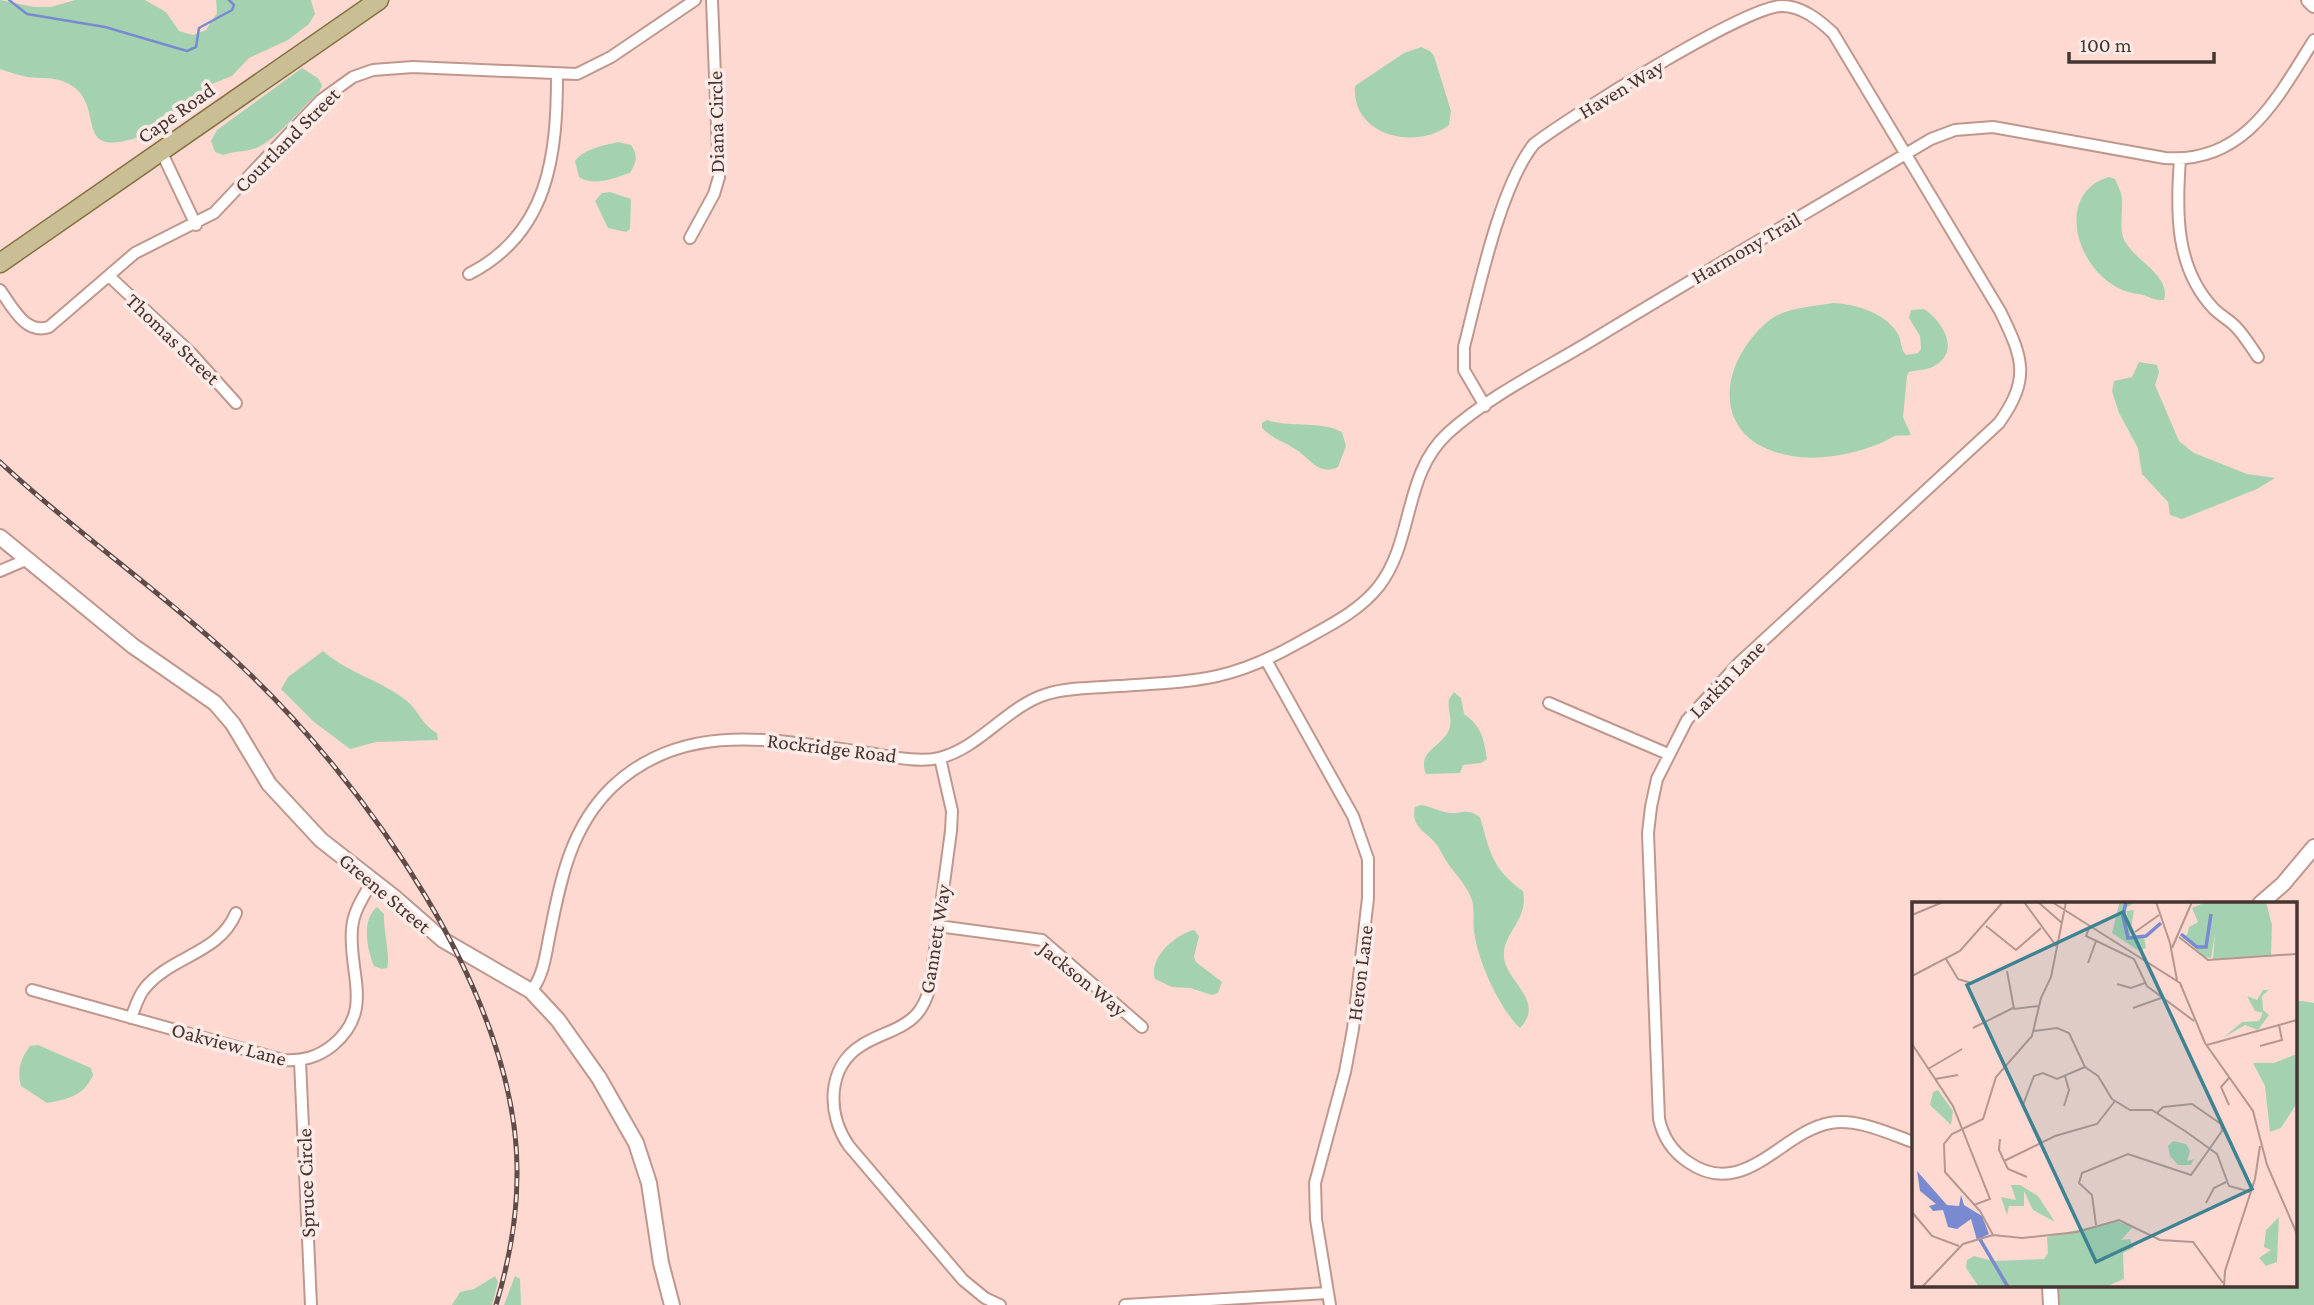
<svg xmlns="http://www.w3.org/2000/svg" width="2314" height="1305" font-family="'Crimson Pro',serif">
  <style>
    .green { fill: #a4d2b1 }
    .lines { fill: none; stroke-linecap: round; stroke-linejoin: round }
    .stream { stroke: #7a8ad1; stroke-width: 2.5 }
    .minor-casing { stroke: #c0978d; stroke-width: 14 }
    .tertiary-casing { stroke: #c0978d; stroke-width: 18 }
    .primary-casing { stroke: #857243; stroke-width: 21 }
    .minor { stroke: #fff; stroke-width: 10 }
    .tertiary { stroke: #fff; stroke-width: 14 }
    .primary { stroke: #cabe94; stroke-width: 18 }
    .rail-casing { stroke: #5f4b47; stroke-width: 5 }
    .rail { stroke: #fdebe7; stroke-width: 2.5; stroke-dasharray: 8; stroke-linecap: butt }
    .labels { text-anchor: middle; stroke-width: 7; stroke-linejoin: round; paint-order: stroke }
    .street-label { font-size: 21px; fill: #463531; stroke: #fdebe7 }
    .inset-river { fill: none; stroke: #7a8ad1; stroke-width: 3.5 }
    .inset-road { fill: none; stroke: #b49791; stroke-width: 2 }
    .view { fill: #3e8391; fill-opacity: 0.15; stroke: #3e8391; stroke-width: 3.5 }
    .inset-edge { fill: none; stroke: #463531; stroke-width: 3.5 }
  </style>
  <rect width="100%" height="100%" fill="#fdd9d1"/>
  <!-- green -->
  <path class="green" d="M0,0L34,7H51L75,0H145L166,12L179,31L193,35L206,30L217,13L216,0H311L315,14L309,24L288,40L249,58L232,76L204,87L189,112H166L152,132C65,167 110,106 69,84C54,76 42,79 27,77C18,75 9,72 0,69Z
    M1421,47L1430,51L1434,56L1451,111L1449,125C1416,151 1351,136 1355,86L1404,53Z
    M302,68L319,79L322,86L319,92C300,109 279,138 256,148C246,152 234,151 223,155L215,152L211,141L217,130Z
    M618,142L631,145C639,156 636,163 630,173C614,178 594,187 579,177L575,161C585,148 603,146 618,142Z
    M2109,177L2115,179C2118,186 2122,193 2122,200C2123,214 2118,231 2126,243C2136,261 2171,276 2164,300C2153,301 2148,295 2138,294C2080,287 2049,194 2109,177Z
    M610,192L631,199L630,229L626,232L608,228L595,201L602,193Z
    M1833,303C1856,304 1886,313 1898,334C1902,341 1900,349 1906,355L1918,353L1921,349L1920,336L1909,318L1911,310L1924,309C1941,320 1961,349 1936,365C1929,370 1917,370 1909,372L1907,376L1903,417L1911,435C1906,436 1900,435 1895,436C1890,438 1886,441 1881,443C1854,454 1821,461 1792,456C1712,443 1715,368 1767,322C1784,307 1812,307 1833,303Z
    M2139,362L2157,365L2159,372L2155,385L2179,441L2194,453L2247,474L2275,478L2257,489L2182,519L2170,515L2168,502L2142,474L2138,448L2119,413L2112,391L2114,381L2132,377Z
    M1267,420C1292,428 1319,420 1342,432L1346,446L1338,467C1319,477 1309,457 1295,449C1283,441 1273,439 1262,428V423Z
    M323,651C348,673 381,680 407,701C418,710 423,726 437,733L438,740L376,742L350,749L314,722L281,689L288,677Z
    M1454,692L1461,698L1464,714C1481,726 1484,738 1487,759L1481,763L1463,765L1460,773L1426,774C1417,752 1440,747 1448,732C1454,721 1447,711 1449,699Z
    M1421,805C1430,806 1436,810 1445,812C1459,816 1464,806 1480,817C1490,852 1492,869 1523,891C1529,921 1502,933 1504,957C1506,982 1546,1001 1520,1028C1501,1011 1479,963 1475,937C1472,925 1475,912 1472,900C1466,882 1448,868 1440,850C1432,833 1409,830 1415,807Z
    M377,907L384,914C383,928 391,960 387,968L382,969L374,966C367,949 361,920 377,907Z
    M1194,930L1199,936L1194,957L1196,962L1222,982L1218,993L1212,995L1190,988L1172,987L1155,979C1148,958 1176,934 1194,930Z
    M2295,1000L2314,1003V1305H2058V1286H2295Z
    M38,1045L91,1068L93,1075C84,1096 68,1099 47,1103L21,1086C17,1071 20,1059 30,1046Z
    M495,1276L498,1282L492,1305H452L460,1292L474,1289Z
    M515,1276L520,1279L521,1305H504Z"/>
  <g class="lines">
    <!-- stream -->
    <path class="stream" d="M9,0L27,14L105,27L187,51L196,47L199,28L232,10L234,5L229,0"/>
    <!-- minor casing -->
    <g class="minor-casing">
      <path id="minor" d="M161,151L196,225
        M2180,159C2176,212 2175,268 2214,309C2220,315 2229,320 2235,326C2244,335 2251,347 2258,357
        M690,238L714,194L719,177L712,0
        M469,274C549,233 557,155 557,75
        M109,276L191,353L236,403
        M0,290C12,306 25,335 49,327L135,253L214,213L321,100L353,77L373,70L413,67L577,74L611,57L695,0
        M1485,406L1464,370V347C1478,292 1500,186 1534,144C1569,117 1746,6 1782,6C1802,6 1819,20 1833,33L2000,311C2023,358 2031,378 1999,423L1739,663L1687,720L1657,779L1651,807L1648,833L1659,1119C1663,1137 1673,1152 1688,1162C1744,1201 1781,1132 1830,1123C1857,1118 1888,1133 1913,1142
        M0,571L28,559
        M1266,660L1353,816L1368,859V898L1353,1029L1345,1072L1315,1183L1316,1219L1330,1305
        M1549,703L1668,754
        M940,758L952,811L951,831L930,987C927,998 923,1008 915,1016C901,1030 879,1034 862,1045C826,1067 827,1115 849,1146L963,1280L985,1298L1000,1305
        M938,926L1042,940L1142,1027
        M32,990L283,1060C302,1061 317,1058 333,1045C375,1010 348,973 352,929C353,911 364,896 373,880
        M531,991C544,976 546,952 550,933C561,878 571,827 612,787C685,718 779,741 868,753C889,756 918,763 939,758C980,748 1007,706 1047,694C1070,687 1095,688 1118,686C1196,681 1229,682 1298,643C1326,627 1359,612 1379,586C1414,541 1403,474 1448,433C1491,394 1549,367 1599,336C1709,269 1820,205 1931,139L1955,130L1993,127L2165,158C2245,164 2277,98 2314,40
        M131,1018C135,1008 138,996 145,988C171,956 219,954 236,913
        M300,1061L311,1305
        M1125,1305L1327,1293"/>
    </g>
    <!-- tertiary casing -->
    <g class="tertiary-casing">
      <path id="tertiary" d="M2309,0L2314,5
        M0,537L133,646L215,703L233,724L269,784L321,840L394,897L443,940L531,991L558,1020L599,1078L636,1143L649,1183L661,1263L672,1305
        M2260,904L2283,884L2314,847
        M2050,1286L2051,1305"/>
    </g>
    <!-- primary casing -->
    <g class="primary-casing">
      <path id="primary" d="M0,263L379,0"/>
    </g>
    <!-- minor -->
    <use href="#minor" class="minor"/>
    <!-- tertiary -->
    <use href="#tertiary" class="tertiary"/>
    <!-- primary -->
    <use href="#primary" class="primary"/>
    <!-- rail casing -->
    <g class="rail-casing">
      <path id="rail" d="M0,462C76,533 162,592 238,663C363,779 520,998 517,1175C517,1220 509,1262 496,1305"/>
    </g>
    <!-- rail -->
    <use href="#rail" class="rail"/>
  </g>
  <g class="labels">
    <!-- street labels -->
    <g class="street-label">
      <text transform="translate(1621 89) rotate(-31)" y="7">Haven Way</text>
      <text transform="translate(176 113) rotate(-35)" y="7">Cape Road</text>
      <text transform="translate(716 122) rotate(-91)" y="7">Diana Circle</text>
      <text transform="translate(287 140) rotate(-45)" y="7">Courtland Street</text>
      <text transform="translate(1746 248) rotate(-30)" y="7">Harmony Trail</text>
      <text transform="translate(173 339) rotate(44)" y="7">Thomas Street</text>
      <text transform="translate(1727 679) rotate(-46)" y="7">Larkin Lane</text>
      <text transform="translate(832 748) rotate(7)" y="7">Rockridge Road</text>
      <text transform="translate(385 893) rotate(40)" y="7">Greene Street</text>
      <text transform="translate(935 939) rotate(-81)" y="7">Gannett Way</text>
      <text transform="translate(1360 973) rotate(-83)" y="7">Heron Lane</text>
      <text transform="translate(1083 979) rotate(39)" y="7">Jackson Way</text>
      <text transform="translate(229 1044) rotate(15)" y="7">Oakview Lane</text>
      <text transform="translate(306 1183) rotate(-92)" y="7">Spruce Circle</text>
    </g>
  </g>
  <!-- overview -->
  <g transform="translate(1912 902)">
    <rect width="385" height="385" fill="#fdd9d1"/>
    <path d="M294,0H354L360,23L359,53L301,57L303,32L299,56L292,55L270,33H275L277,25L286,20L280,6ZM222,1L212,7V15L217,20L214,9L222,8L218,34L232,35L234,46L227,49L200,31L207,2ZM351,88H357L350,94L351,108L357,113L346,128L333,123L311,136L330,120L347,119L351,111L343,109L335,94L345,98ZM385,152V201L369,226L358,230L353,184L341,161H362ZM26,188L41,209L39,223L18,203L21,190ZM261,239L274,242L278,249L275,259L282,257L279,263H266L258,254L256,244ZM99,283H108L126,294L143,320L121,308L112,289V304H97L95,313L89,295L104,298ZM367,315L365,360L354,364L347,356L359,348L352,345L354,328ZM204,319L221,325L209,338L218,337L221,346L211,351L212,377L193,385H67L54,366L55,358L62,354L81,359L132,357L136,351L135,335Z" fill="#a4d2b1"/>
    <path d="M5,269L35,303L47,304L49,293L52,303L70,314L77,332L65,338L59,317L45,327L36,325L31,308L21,309L17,304L24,302L8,289Z" fill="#7a8ad1"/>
    <path class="inset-river" d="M214,0L211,14L216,36L234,34L249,21M269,32L285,45H294L299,12M66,334L96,385"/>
    <path class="inset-road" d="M112,0L145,45M126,0L150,21M140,0L268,81L293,141L341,209L355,263L385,332M244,0L258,41L265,78M0,13L31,0M74,24L104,48L129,26M178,24L174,34L222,57L235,84L282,119M223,30L247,13M267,35L296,58L384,52M260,46L280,0M34,57L46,77L59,81M176,61L184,39M95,69L102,107L127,104M0,74L48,49L91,0M205,82L219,86L233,81M221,106L252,95M61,126L101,106M122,129L145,126L157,131L173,165L186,174L200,197L218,208H240L273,229L305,252L317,284L339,290M0,142L41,204L78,297L62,303M295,143L385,118M348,144L370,138L367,123M16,167L50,147M317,176L309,185L317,203M23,177L46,173M152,204L157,188L153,174M88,237L87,248L96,267L115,275M130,241L111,203L122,174L131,171L145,177L173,165M92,259L143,234L185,222L203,199M294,301L302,286L314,280M0,310L20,334L47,344M184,323L180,293L167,281L170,271L216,252L279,273L310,229L309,222L280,202L251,205L245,211M81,333L68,309L33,270L32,242L40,232L71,217L84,175L120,134L129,96L139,75L154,0M10,385L51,342L81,333L110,336L165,330L207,318L248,338L281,340L311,381M312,385L313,369L343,277L348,244"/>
    <path class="view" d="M211,10L340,287L184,360L55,83Z"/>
    <rect width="385" height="385" class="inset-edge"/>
  </g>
  <!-- scale -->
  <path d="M2069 52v10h145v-10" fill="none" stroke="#463531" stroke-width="3.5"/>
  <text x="2080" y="52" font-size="21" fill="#463531" stroke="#fdebe7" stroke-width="5" paint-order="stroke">100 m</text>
</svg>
